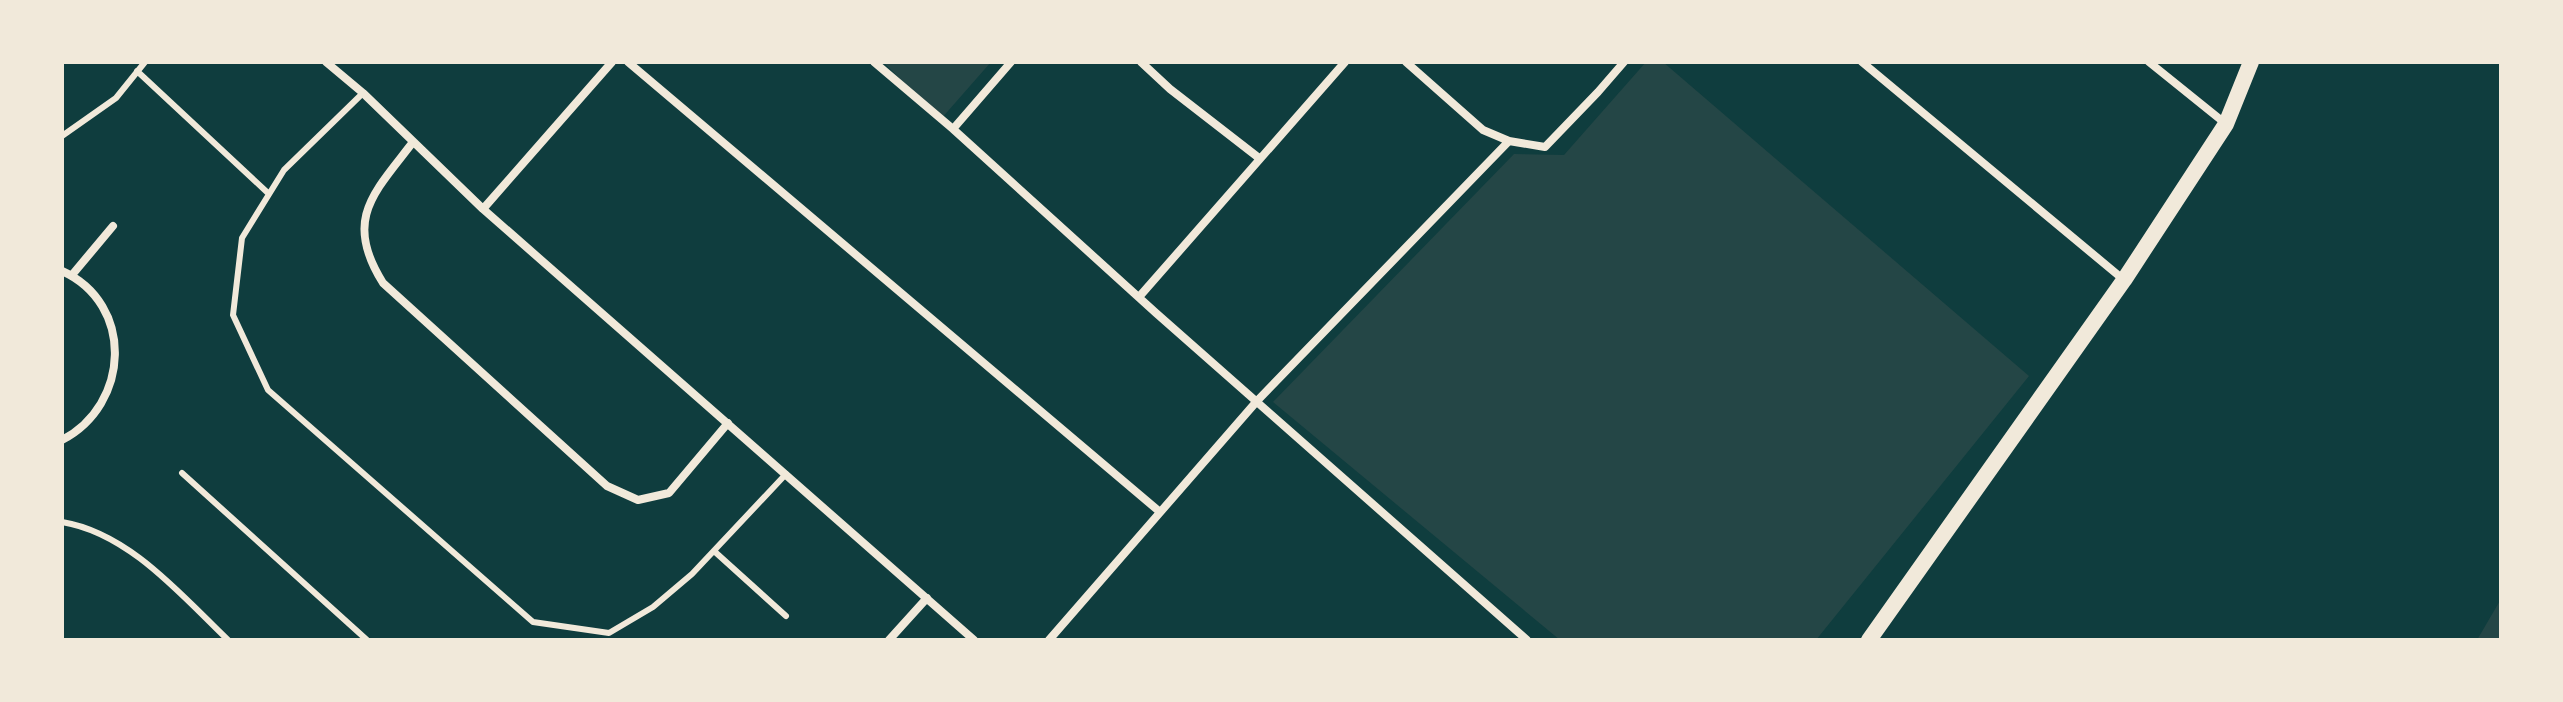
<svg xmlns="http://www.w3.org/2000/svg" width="2563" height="702" font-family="'Titillium Web',sans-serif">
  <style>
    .green { fill: #244646 }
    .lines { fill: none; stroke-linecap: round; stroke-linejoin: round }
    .service { stroke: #f1e9da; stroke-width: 6 }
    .minor { stroke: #f1e9da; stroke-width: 8 }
    .secondary { stroke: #f1e9da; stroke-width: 16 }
  </style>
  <rect width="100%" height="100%" fill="#0f3d3e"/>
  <!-- green -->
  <path class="green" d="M883,62H991L941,119Z
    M1646,62H1663L2029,376L1816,640H1560L1273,402L1514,154L1564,155Z
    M2501,599V640H2477Z"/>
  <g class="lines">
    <!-- service -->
    <path class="service" d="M137,71L269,194
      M363,93L284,170L242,238L233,315L268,390L533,622L609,633L653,607L692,574L786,474
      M62,136L116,98L145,62
      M182,473L367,640
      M62,522C129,533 181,595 228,640
      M714,551L786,616"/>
    <!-- minor -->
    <path class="minor" d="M326,62L363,93L483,209L974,640
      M628,62L1160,512
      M874,62L953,129L1156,313L1527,640
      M1141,62L1170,89L1259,158
      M1406,62L1483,130L1509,141L1545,147L1598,92L1624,62
      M1862,62L2124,280
      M2149,62L2226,124
      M953,129L1011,62
      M413,142C374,193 343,219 383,283L607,486L638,500L669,493L728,423
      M483,209L612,62
      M62,271C135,304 130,405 62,440
      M72,275L113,226
      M1139,297L1345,62
      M889,640L927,598
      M1049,640L1257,401L1509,141"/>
    <!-- secondary -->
    <path class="secondary" d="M1869,640L2124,280L2226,124L2251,62"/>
  </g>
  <!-- border -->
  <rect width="2563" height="702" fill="none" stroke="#f1e9da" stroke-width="128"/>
</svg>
